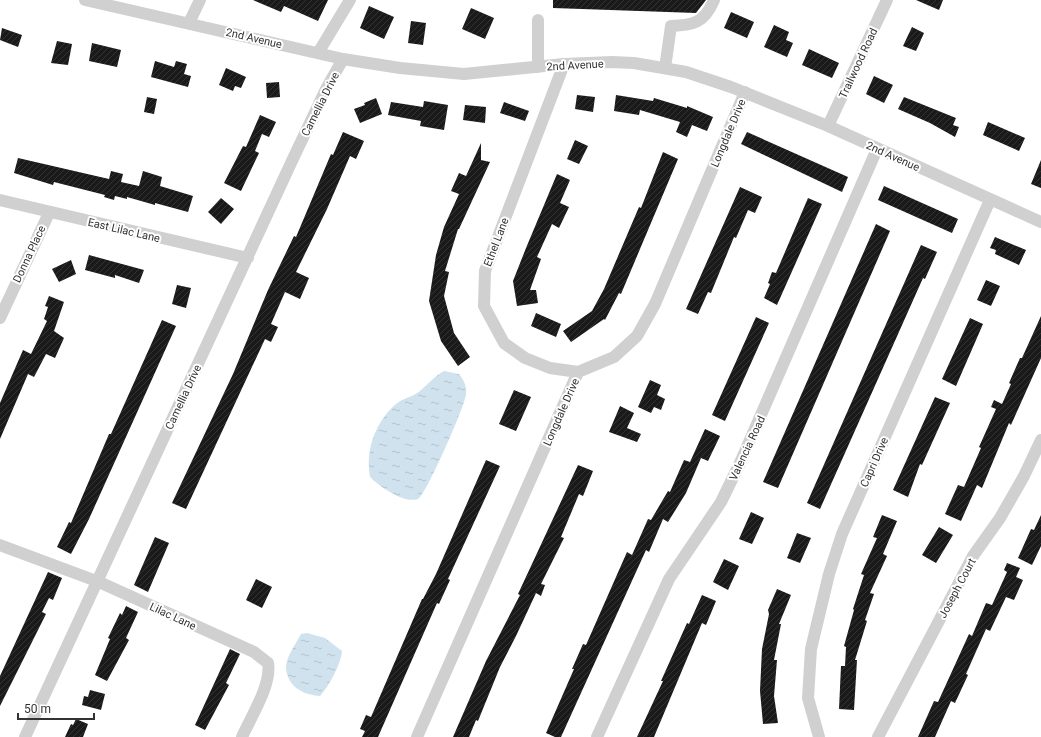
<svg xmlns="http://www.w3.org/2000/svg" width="1041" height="737" font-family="Roboto,sans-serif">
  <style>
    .water { fill: url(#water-ripples) }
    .building { fill: url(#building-hatch) }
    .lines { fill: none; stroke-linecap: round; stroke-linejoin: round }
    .minor { stroke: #d0d0d0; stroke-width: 12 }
    .labels { text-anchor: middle; stroke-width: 4; stroke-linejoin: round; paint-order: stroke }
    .street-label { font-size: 11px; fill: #333; stroke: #fff }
  </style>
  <defs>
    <pattern id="water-ripples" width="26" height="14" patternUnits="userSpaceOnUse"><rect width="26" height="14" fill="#cfe2ee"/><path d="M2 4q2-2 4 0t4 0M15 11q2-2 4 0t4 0" fill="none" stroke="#b2c2cd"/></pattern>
    <pattern id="building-hatch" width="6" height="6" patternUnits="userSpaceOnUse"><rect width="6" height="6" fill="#1a1a1a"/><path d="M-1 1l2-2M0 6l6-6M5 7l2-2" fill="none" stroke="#333"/></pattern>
  </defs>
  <rect width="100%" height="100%" fill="#fff"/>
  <!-- water -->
  <path class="water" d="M444,371L459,374C464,380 467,387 466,394C466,404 425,497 418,499C404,504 379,486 370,477C365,450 376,421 396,404C403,398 413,397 420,391C428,384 435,376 444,371Z
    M307,633L325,638L342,651C342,662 328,688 320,696C303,695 286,686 286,666C287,656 296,643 301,634Z"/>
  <!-- building -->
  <path class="building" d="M253,0H328L318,21L284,6L281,12Z
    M553,0H706L696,13L553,8Z
    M916,0H943L939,10Z
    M369,6L394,17L384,39L360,28Z
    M471,8L494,18L485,39L462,29Z
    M731,12L754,22L747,38L724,28Z
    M411,21L426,23L423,45L408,43Z
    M774,25L789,32L786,40L793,43L787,57L764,47Z
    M912,27L924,33L916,51L903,46Z
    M2,28L22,35L18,47L0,40Z
    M57,41L72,44L68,65L51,63Z
    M92,43L121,50L117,67L89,61Z
    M809,49L839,63L832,78L802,65Z
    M155,61L174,67L176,61L187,64L184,74L191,76L188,87L151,77Z
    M226,68L246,77L241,88L235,86L233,91L219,85Z
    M874,76L893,85L884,103L866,94Z
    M279,82L280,97L267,98L266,83Z
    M577,95L595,97L593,112L575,109Z
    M616,95L653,101L654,98L687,108V106L713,117L707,131L692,125L687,137L676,132L680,122L640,110L639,115L614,111Z
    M147,97L157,99L154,114L144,112Z
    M904,97L956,118L953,125L959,127L955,137L930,123L898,109Z
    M376,98L382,114L360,123L354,109L365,105L364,103Z
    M424,101L448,105L444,130L420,126L421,121L388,115L391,102L423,107Z
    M504,102L529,111L525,121L500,113Z
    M465,105L486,107L485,123L463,120Z
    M260,115L276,122L269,137L262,134L255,151L259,153L241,191L224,183L243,146L246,147Z
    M988,122L1025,138L1019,151L983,135Z
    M343,132L364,141L356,159L350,156L327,209L296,272L309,278L300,299L285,292L271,324L278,327L271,342L265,339L186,509L172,503L233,374L268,290L294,236L296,237L331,154L333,155Z
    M747,132L848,177L842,192L741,144Z
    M575,140L588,146L579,164L567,159Z
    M481,143V160L490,162L459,229H458L445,271L449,272L444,296L454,333L470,357L458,366L441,341L429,301L436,255L444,227L459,194L451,191L459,173L466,176Z
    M663,152L678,159L621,294L619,293L605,320L604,319L571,342L563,331L592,311L604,289L639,207L641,208Z
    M18,158L109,179L111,171L123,174L121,182L139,186L143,171L162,177L160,186L193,196L188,212L155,203V205L127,197V199L115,196L114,200L104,197L105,195L54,182L53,185L14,173Z
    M1041,160V188L1031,184Z
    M557,174L570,180L560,203L569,207L559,228L552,224L537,257L541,259L530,290H536L538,303L517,306L513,281L526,248Z
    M884,186L958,219L952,233L878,200Z
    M740,187L762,197L755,213L748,210L736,238L734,237L711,293L708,292L698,314L686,309Z
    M221,198L234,209L221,224L208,212Z
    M808,198L822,204L777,305L764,298L770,284L768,283L772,272L776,273Z
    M876,224L890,231L778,488L763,482Z
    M995,237L1026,250L1019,265L995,254L996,250L990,248Z
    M921,245L937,252L925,279L923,278L820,509L807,503Z
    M89,255L144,270L139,283L115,275V278L85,270Z
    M71,260L76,274L59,282L52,269Z
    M986,280L1000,286L991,306L977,300Z
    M177,285L191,288L186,308L172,304Z
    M49,296L64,302L54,331L64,338L55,358L46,354L34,377L28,374L0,439V403L23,350L31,354L47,321L44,319L48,307L45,306Z
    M536,313L561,324L556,337L531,326Z
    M1041,316V358L1011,425L1009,423L982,488L977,485L961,521L945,514L958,485L964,487L981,448L979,447L996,409L991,407L994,400L1002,404L1011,384L1009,383L1020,358H1022Z
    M756,317L769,323L725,421L712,415Z
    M970,318L983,324L956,386L942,379Z
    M162,320L176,326L89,519L71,554L57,547L69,522L71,523L109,434H111Z
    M650,380L661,385L657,395L665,399L661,410L654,407L651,413L638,407Z
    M514,390L531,397L516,431L499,424Z
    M935,397L950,403L922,465L920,464L908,497L893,490Z
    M620,406L634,413L627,428L641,434L637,442L609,432Z
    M705,429L720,436L708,461L701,458L686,493L668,522L663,519L649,552L646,550L561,737H555L546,733L574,669H572L583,644L586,645L627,552L632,555L648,519L651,520L668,491L670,492L684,460L690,462Z
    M486,460L500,466L448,579L450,580L439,604L437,603L378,737H362L365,731L360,729L366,715L371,717L422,599H423L436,574Z
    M578,465L593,471L583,496L579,494L561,537L564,538L541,584L545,585L541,596L536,593L516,636L500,667L478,721L476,720L469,737H453L486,661L520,595L518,594Z
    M751,512L764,518L752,544L739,539Z
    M882,515L897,521L883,554L887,556L870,593L874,594L865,620L867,621L855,660H857L854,710L839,709L841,666H845L846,647L844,646L854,610L853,609L864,575L861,574L877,538L873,537Z
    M1041,515V546L1032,565L1018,558L1031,529L1034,530Z
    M939,527L953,535L936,563L922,555Z
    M797,533L811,538L800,563L787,558Z
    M155,537L169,543L148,592L134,585Z
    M724,559L739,566L728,590L713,582Z
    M1007,563L1020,568L1016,577L1023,580L1014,600L1006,597L990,631L986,629L966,674L968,675L955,703L951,701L935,737H918L934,701L938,702L969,634L972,636L986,603L992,605L1007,572L1004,570Z
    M48,572L62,578L53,600L49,598L42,612L46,614L0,706V676Z
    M256,579L272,587L262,608L246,600Z
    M777,589L791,595L779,624H781L774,660H777L774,696L778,723L763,724L760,691L762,649L769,614L768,610Z
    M702,595L716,601L706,625L702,623L654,737H637L663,681H661L687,623L689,624Z
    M126,606L138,612L126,638L129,640L107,681L95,675L110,639L108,638L120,613L122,615Z
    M230,649L240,654L226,683L229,685L205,730L195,725Z
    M90,690L105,694L101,710L82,705L84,696L88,697Z
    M76,719L88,724L83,737H65L71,724L73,725Z"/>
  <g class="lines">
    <!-- minor -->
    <path class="minor" d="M85,0L343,59L400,68L464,74L564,64L612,62L634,63L686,72L731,87L828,126L1041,222
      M189,23L200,0
      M318,53L350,0
      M564,64L485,271L484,306L504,343L525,358L550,368L578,372
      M538,67V20
      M665,68L671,26C694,25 704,23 714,0
      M828,126L887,0
      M0,200L248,258
      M0,318L49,213
      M0,545L99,582L254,652L268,663C272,684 251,717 242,737
      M25,737L291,163L326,89L343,59
      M417,737L578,372L614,357L637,336L655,304L745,92
      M597,737L669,579L721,502L740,463L877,149
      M819,737L808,698L811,649L829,574L842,534L990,200
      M878,737L973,556L1000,518L1024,476L1041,440"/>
  </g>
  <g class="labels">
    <!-- street labels -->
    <g class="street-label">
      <text transform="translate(254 38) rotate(13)" y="4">2nd Avenue</text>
      <text transform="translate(858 63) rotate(-65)" y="4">Trailwood Road</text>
      <text transform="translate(575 65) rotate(-3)" y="4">2nd Avenue</text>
      <text transform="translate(320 104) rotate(-63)" y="4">Camellia Drive</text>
      <text transform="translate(728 133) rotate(-67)" y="4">Longdale Drive</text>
      <text transform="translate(893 156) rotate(24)" y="4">2nd Avenue</text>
      <text transform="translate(124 230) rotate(13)" y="4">East Lilac Lane</text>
      <text transform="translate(496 242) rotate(-69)" y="4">Ethel Lane</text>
      <text transform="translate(29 254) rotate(-65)" y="4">Donna Place</text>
      <text transform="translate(183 397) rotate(-65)" y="4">Camellia Drive</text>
      <text transform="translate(561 412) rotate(-66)" y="4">Longdale Drive</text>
      <text transform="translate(747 448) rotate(-65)" y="4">Valencia Road</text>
      <text transform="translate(874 462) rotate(-66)" y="4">Capri Drive</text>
      <text transform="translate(957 588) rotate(-62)" y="4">Joseph Court</text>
      <text transform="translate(173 616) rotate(25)" y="4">Lilac Lane</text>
    </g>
  </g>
  <!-- scale -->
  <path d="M18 713v6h76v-6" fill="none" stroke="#333333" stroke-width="2"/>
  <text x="24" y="713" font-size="12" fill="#333333" stroke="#ffffff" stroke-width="3" paint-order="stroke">50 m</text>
</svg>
